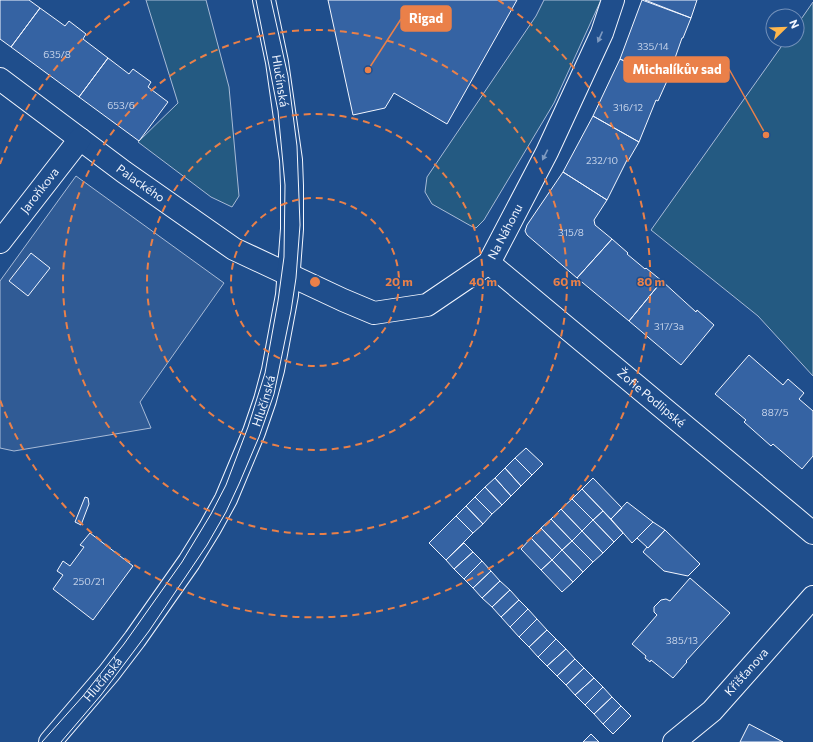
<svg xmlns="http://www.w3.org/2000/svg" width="813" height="742" font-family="Commissioner,sans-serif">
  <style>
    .green { fill: #245a82; stroke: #a8bbd7 }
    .parking { fill: #305b95; stroke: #a8bbd7 }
    .building { fill: #3563a3; stroke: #f2f6ff }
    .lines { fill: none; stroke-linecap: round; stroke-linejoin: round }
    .street-casing { stroke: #f2f6ff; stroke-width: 24 }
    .secondary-casing { stroke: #f2f6ff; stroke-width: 24 }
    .street { stroke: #1f4e8c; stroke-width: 22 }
    .secondary { stroke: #1f4e8c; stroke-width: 22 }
    .tram { stroke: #f2f6ff; stroke-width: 1 }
    .oneway { fill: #7e9ac0 }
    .ring { fill: none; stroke: #ea8049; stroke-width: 2; stroke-dasharray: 7 5 }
    .labels { text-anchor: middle; stroke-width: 3; stroke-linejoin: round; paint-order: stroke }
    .number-label { font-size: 10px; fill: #c3d1e8 }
    .street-label { font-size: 12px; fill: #f2f6ff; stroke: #1f4e8c }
    .centre { fill: #ea8049; stroke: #1f4e8c; stroke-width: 2 }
    .ring-label { font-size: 12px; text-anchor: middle; font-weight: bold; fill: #ea8049; stroke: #1f4e8c; stroke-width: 3; stroke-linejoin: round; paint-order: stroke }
    .leader { fill: none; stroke: #ea8049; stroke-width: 1.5 }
    .callout-dot { fill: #ea8049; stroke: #1f4e8c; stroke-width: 1.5 }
    .callout { fill: #ea8049; stroke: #ea8049; stroke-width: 1.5 }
    .callout-label { font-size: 13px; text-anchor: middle; font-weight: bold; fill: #fff }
  </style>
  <rect width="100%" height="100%" fill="#1f4e8c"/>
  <!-- green -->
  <path class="green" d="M146,0H206L229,87L239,196L232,207L211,197L138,142L178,103Z
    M544,0H601L554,103L484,220L476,228L471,226L432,204L425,192L427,177L536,16Z
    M813,2V376L758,316L651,230L786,40H797V25Z"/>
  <!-- parking -->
  <path class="parking" d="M76,176L224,283L140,402L151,428L14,451L0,448V281Z"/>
  <!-- building -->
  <path class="building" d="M0,0H29L40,8L11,47L0,39Z
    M328,0H517L447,124L394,93L385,108L353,115Z
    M642,0L691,18L683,38H682L667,81L620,59Z
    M645,0H697L691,18Z
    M40,8L65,26L69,21L86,34L83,39L108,58L79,97L11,47Z
    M108,58L129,74L133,69L151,82L148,87L168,102L139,141L79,97Z
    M620,59L667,81L658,101L656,100L639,142L593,116Z
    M593,116L639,142L628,161L627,160L607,200L563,172Z
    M563,172L607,200L594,220L595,225L612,239L577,278L527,235L525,231L527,225Z
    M612,239L628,253L627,254L645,269L646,268L662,281L629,321L577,278Z
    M31,253L50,268L28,296L9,281Z
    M662,281L696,312L697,310L714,325L681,365L629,321Z
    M749,355L783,385L788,379L804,393L799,399L813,411V456L802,469L773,444L771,446L744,422L746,420L715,394Z
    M526,448L543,464L532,475L515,458Z
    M515,458L532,475L521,486L505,468Z
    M505,468L521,486L511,496L495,478Z
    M495,478L511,496L502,505L485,487Z
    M593,478L622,508L611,519L582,489Z
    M485,487L502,505L492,514L475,497Z
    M582,489L603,511L593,520L572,499Z
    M85,497L88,498L89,504L81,525L75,522Z
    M475,497L492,514L483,524L466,506Z
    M572,499L593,520L582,531L561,509Z
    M627,502L653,522L632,543L611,519Z
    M466,506L483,524L473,533L456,516Z
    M561,509L582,531L572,541L551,519Z
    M603,511L623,533L614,542L593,520Z
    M456,516L473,533L446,560L429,543Z
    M551,519L572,541L562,550L541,528Z
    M593,520L614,542L603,553L582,531Z
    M653,522L665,530L648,548L637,538Z
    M541,528L562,550L552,560L531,538Z
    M665,530L700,564L688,576L664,571L643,552L647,547L648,548Z
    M582,531L603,553L593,562L572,541Z
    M90,533L133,566L93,620L53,589L63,575L57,571L63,561L70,566L84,547L80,545Z
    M531,538L552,560L541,570L521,549Z
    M572,541L593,562L583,572L562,550Z
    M464,543L473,552L454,569L446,560Z
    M562,550L583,572L573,582L552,560Z
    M473,552L482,561L464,579L454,569Z
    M552,560L573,582L562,592L541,570Z
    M482,561L491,571L473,588L464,579Z
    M491,571L500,581L482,598L473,588Z
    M690,578L730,613L686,661L687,662L673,678L651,660L650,662L645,658L646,656L632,644L657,615L654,612V607L661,600L666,599L670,601Z
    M500,581L510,590L492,607L482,598Z
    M510,590L519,600L501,617L492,607Z
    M519,600L528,609L510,627L501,617Z
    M528,609L537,619L519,637L510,627Z
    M537,619L547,630L529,647L519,637Z
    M547,630L556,639L538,657L529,647Z
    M556,639L566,649L547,666L538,657Z
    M566,649L575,659L557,676L547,666Z
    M575,659L584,668L566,685L557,676Z
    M584,668L594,678L575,695L566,685Z
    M594,678L603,687L585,705L575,695Z
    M603,687L612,697L594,714L585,705Z
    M612,697L621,706L603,724L594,714Z
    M621,706L631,716L613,734L603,724Z
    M749,724L783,742H740Z
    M591,734L599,742H583Z"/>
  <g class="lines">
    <!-- street casing -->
    <g class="street-casing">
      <g id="street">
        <path id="s1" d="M0,79L124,172L234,249L343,300L374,313L427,305L489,263L547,152L602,33L613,0"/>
        <path id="s2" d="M0,242L80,139"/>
        <path id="s3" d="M489,263L813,533"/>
        <path id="s4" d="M674,742L712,711L813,597"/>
      </g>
    </g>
    <!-- secondary casing -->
    <g class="secondary-casing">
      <g id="secondary">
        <path id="s5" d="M50,742L109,673L135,639L189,562L210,528L226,499L254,432L265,400L273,370L287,295L292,229V186L291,160L277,62L264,0"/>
      </g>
    </g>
    <!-- street -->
    <use href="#street" class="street"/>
    <!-- secondary -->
    <use href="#secondary" class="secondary"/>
    <!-- tram -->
    <path class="tram" d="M42,742L83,696L124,644L182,562L211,514L226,485L248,427L265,373L278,301L284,257L285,185L278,111L256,0
      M61,742L101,695L149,631L207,545L226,512L239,484L259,437L274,394L291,311L296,278L300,225L297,146L288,76L271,0"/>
  </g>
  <!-- one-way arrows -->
  <defs><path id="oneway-solid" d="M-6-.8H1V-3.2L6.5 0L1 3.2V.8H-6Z"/></defs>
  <g class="oneway">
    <use href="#oneway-solid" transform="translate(600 37) rotate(114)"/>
    <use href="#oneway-solid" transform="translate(545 155) rotate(117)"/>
  </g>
  <!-- distance rings -->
  <g class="ring">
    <circle cx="315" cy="282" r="84"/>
    <circle cx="315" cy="282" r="168"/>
    <circle cx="315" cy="282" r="252"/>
    <path d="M0 164A336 336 0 0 1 132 0M498 0A336 336 0 1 1 0 400"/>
  </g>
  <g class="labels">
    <!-- number labels -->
    <g class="number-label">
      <text x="653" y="50">335/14</text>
      <text x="57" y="58">635/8</text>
      <text x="121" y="109">653/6</text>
      <text x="628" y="111">316/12</text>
      <text x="602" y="164">232/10</text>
      <text x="571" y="236">315/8</text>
      <text x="669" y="330">317/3a</text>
      <text x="775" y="416">887/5</text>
      <text x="89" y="585">250/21</text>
      <text x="682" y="644">385/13</text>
    </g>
    <!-- street labels -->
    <g class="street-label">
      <text transform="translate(280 81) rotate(81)" y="4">Hlučínská</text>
      <text dy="4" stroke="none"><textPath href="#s1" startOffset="175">Palackého</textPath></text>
      <text dy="4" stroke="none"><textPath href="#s2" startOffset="65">Jaroňkova</textPath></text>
      <text dy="4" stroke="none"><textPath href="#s1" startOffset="607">Na Náhonu</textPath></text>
      <text dy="4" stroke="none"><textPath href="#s3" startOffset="211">Žofie Podlipské</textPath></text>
      <text dy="4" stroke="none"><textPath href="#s5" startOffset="406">Hlučínská</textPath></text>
      <text dy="4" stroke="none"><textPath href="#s4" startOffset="101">Křišťanova</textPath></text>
      <text dy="4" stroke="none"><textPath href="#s5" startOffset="82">Hlučínská</textPath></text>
    </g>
  </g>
  <circle cx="315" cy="282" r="6" class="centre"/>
  <g class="ring-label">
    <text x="399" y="286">20 m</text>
    <text x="483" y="286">40 m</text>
    <text x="567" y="286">60 m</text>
    <text x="651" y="286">80 m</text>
  </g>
  <!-- callouts -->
  <path class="leader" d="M368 70L401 19M766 135L729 69"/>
  <g class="callout-dot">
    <circle cx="368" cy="70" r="4"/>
    <circle cx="766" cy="135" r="4"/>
  </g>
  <g class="callout">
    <rect x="401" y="6" width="50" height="25" rx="4"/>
    <rect x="624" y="57" width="105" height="25" rx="4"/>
  </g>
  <g class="callout-label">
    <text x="426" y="23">Rigad</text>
    <text x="677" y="74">Michalíkův sad</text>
  </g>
  <!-- north arrow -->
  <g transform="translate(785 28) rotate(67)"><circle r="19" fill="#1f4e8c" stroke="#7391ba"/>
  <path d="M0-3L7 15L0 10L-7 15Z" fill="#ffb74d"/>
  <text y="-6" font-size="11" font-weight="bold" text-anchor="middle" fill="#f2f6ff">N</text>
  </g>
</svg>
